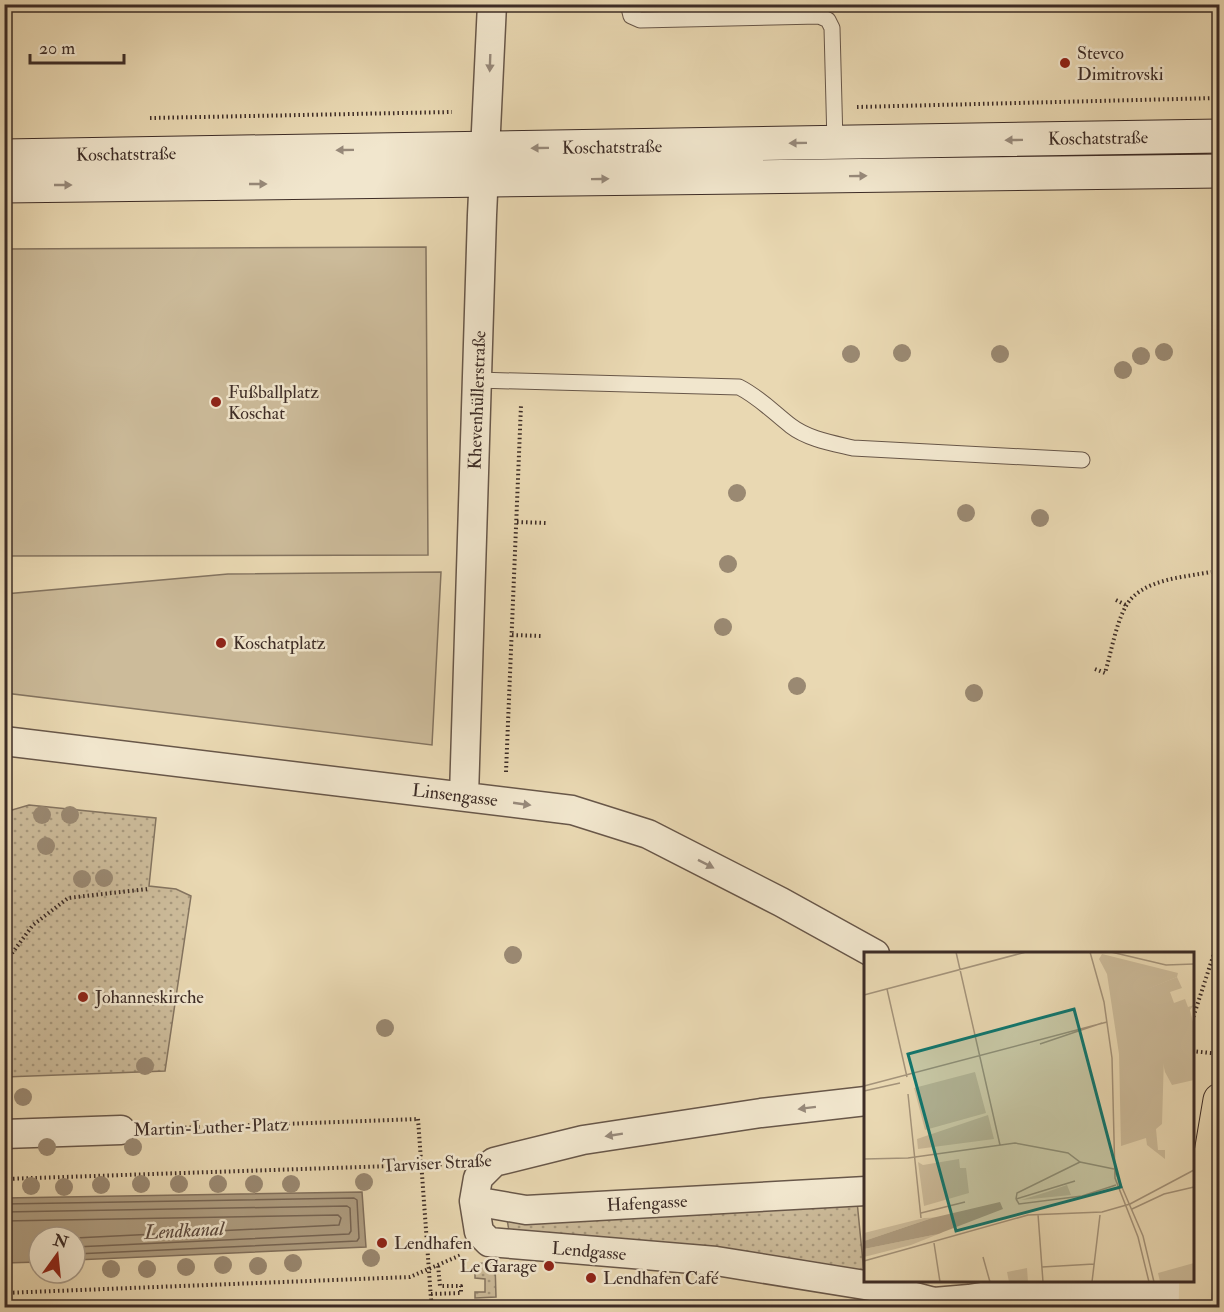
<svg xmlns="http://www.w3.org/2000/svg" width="1224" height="1312" font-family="'IM FELL Double Pica',serif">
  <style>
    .grass { fill: url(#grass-dots); stroke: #847460; stroke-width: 1.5 }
    .park { fill: #ccbb9a; stroke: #847460; stroke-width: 1.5 }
    .water { fill: #af9e82; stroke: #81705d; stroke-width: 1.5 }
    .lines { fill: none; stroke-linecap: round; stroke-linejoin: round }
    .shore { stroke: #766554; stroke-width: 1.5 }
    .service-casing { stroke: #685749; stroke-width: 17 }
    .minor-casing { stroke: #685749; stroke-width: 31 }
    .secondary-casing { stroke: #3d2c26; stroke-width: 35 }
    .primary-casing { stroke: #3d2c26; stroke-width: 35 }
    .path { stroke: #3d2c26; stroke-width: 4; stroke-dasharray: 1.5 3; stroke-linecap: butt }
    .service { stroke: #f1e6cd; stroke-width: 15 }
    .minor { stroke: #f1e6cd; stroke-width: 28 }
    .secondary { stroke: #f1e6cd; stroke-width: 33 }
    .primary { stroke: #e9d8b2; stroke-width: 33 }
    .path-bridge { stroke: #3d2c26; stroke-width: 4; stroke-dasharray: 1.5 3; stroke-linecap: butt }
    .tree { fill: #9a8972 }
    .oneway { fill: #97897a }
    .poi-dot { fill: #8f2418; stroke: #f1e6cd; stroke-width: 2 }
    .labels { text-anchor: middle; stroke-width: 5; stroke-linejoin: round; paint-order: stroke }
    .poi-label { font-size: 18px; fill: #3d2c26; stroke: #f1e6cd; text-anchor: start }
    .street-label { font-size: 18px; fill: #3d2c26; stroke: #f1e6cd }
    .water-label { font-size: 20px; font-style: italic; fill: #5a483d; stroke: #f1e6cd }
    .inset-road { fill: none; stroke: #a4937a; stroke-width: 1.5 }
    .view { fill: #0f766e; fill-opacity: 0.15; stroke: #0f766e; stroke-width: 3 }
    .inset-edge { fill: none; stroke: #3d2c26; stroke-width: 3 }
  </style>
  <defs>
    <pattern id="grass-dots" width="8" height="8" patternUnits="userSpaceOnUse" patternTransform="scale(1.5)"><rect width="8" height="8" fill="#ccbb9a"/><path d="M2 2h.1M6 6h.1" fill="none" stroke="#a7987d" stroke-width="1.8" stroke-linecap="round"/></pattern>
  </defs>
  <rect width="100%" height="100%" fill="#e9d8b2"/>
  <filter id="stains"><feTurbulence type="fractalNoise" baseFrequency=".00333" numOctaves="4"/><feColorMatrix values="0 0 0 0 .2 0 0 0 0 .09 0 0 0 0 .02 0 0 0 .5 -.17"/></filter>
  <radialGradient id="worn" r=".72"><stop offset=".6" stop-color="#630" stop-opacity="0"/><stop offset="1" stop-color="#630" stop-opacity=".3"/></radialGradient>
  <!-- grass -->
  <path class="grass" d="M29,805L156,818L149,886L176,889L191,896L165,1071L5,1077V812Z
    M857,1201L864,1273L509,1231L507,1219Z
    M495,1262L496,1297L475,1298V1292H485V1279L475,1278V1264Z"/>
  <!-- park -->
  <path class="park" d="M426,247L428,555L5,556V249Z
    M441,572L432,745L5,693V594L228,574Z"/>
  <!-- water -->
  <path class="water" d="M362,1192L366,1247L75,1260V1237H39V1262L5,1263V1198Z"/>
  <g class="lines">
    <!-- shore -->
    <path class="shore" d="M4,1204L354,1198L357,1200L359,1238L357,1241L75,1254
      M4,1212L347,1206L350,1208L351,1231L349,1234L75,1247
      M4,1221L338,1215L341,1218L339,1225L75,1238"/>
    <!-- service casing -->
    <g class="service-casing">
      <path id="service" d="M628,4L631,16L640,20L819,16L828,20L832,28L835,143
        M477,380L739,387C759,397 773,412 791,426C808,439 832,443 853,448L1082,460"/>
    </g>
    <!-- minor casing -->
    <g class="minor-casing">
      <path id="minor" d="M4,741L572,810L648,834L781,902L875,954
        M464,796L482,215L492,4
        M866,1101L761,1113L583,1140L494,1162L478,1178L474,1201L479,1232L489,1242L716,1261L877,1287L934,1302L969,1299L1032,1289L1194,1288
        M4,1134L121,1130
        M474,1201L526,1210L866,1191"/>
    </g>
    <!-- secondary casing -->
    <g class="secondary-casing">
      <path id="secondary" d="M4,156L1220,136
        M4,186L1220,171"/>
    </g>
    <!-- primary casing -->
    <g class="primary-casing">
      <path id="primary" d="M1195,1308L1197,1236L1220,1100"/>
    </g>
    <!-- path -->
    <path class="path" d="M857,107L1217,98
      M150,118L452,112
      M517,522L546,523
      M1116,600L1126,605
      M512,635L541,636
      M1095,669L1105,673C1111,653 1116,623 1126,606C1141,579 1185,577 1211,572
      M506,772L521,405
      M4,964L33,925L68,898L147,889
      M1192,1021L1220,935
      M1192,1051L1220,1054
      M149,1129L418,1119
      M4,1179L451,1164
      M4,1293L410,1277L461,1255
      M431,1294L461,1293V1286H440L438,1265
      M431,1299L432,1304L497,1308"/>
    <!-- service -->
    <use href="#service" class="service"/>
    <!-- minor -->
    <use href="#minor" class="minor"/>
    <!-- secondary -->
    <use href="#secondary" class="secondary"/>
    <!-- primary -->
    <use href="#primary" class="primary"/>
    <!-- path-bridge -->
    <path class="path-bridge" d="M418,1119L431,1299"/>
  </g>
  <!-- trees -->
  <g class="tree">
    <circle cx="1164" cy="352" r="9"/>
    <circle cx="902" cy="353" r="9"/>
    <circle cx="851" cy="354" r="9"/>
    <circle cx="1000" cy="354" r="9"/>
    <circle cx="1141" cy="356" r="9"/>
    <circle cx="1123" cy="370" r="9"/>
    <circle cx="737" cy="493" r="9"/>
    <circle cx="966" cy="513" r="9"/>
    <circle cx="1040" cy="518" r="9"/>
    <circle cx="728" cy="564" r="9"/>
    <circle cx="723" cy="627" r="9"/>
    <circle cx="797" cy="686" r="9"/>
    <circle cx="974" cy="693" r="9"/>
    <circle cx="42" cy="815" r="9"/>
    <circle cx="70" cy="815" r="9"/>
    <circle cx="46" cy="846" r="9"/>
    <circle cx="104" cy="878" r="9"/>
    <circle cx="82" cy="879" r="9"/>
    <circle cx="513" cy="955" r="9"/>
    <circle cx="385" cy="1028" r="9"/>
    <circle cx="145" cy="1066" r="9"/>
    <circle cx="23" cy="1097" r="9"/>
    <circle cx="47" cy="1147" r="9"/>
    <circle cx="133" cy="1147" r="9"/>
    <circle cx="364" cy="1182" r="9"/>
    <circle cx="141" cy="1184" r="9"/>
    <circle cx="179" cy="1184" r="9"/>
    <circle cx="218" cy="1184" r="9"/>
    <circle cx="254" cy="1184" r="9"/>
    <circle cx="291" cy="1184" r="9"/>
    <circle cx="101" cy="1185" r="9"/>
    <circle cx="31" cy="1186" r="9"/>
    <circle cx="64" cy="1187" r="9"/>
    <circle cx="371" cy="1258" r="9"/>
    <circle cx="293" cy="1263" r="9"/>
    <circle cx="223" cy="1265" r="9"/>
    <circle cx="258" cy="1266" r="9"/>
    <circle cx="186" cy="1267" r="9"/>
    <circle cx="111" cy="1269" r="9"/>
    <circle cx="147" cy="1269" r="9"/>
  </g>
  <!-- one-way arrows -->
  <defs><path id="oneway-solid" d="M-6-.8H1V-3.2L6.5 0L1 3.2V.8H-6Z" transform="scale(1.5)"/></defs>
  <g class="oneway">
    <use href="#oneway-solid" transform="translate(490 63) rotate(92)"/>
    <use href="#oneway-solid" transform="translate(1014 140) rotate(179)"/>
    <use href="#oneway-solid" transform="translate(798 143) rotate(179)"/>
    <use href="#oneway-solid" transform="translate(540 148) rotate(179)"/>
    <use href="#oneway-solid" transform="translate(345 150) rotate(179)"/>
    <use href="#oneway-solid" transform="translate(858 176) rotate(-1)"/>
    <use href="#oneway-solid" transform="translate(600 179) rotate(-1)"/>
    <use href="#oneway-solid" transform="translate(258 184)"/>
    <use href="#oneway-solid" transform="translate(63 185)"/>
    <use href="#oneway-solid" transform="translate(522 804) rotate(8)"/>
    <use href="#oneway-solid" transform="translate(706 864) rotate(27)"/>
    <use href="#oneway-solid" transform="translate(807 1108) rotate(173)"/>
    <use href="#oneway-solid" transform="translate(614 1135) rotate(171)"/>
  </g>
  <!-- markers -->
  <g class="poi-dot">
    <circle cx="1065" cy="63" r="6"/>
    <circle cx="216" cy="402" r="6"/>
    <circle cx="221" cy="643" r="6"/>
    <circle cx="83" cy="997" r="6"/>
    <circle cx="382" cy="1243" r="6"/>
    <circle cx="549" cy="1266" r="6"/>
    <circle cx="591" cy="1278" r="6"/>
  </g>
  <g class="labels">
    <!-- poi labels -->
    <g class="poi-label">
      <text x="1077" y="59">Stevco<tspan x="1077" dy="21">Dimitrovski</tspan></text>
      <text x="228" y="398">Fußballplatz<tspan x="228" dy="21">Koschat</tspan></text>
      <text x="233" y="649">Koschatplatz</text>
      <text x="95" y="1003">Johanneskirche</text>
      <text x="394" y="1249">Lendhafen</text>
      <text x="537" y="1272" text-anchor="end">Le Garage</text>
      <text x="603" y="1284">Lendhafen Café</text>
    </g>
    <!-- street labels -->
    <g class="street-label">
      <text transform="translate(1098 138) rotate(-1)" y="6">Koschatstraße</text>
      <text transform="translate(612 147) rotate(-1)" y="6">Koschatstraße</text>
      <text transform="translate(126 154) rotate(-1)" y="6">Koschatstraße</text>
      <text transform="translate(477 400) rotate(-88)" y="6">Khevenhüllerstraße</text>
      <text transform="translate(455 795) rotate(7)" y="6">Linsengasse</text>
      <text transform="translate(211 1127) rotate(-2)" y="6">Martin-Luther-Platz</text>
      <text transform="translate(437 1163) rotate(-3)" y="6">Tarviser Straße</text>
      <text transform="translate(647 1203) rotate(-3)" y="6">Hafengasse</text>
      <text transform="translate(589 1251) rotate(5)" y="6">Lendgasse</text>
    </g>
    <!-- water labels -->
    <g class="water-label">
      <text transform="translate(184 1230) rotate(-3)" y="7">Lendkanal</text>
    </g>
  </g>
  <!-- overview -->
  <g transform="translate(864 952)">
    <rect width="330" height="330" fill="#e9d8b2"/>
    <path d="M313,25L318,36L306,40L310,51L321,47L324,55L330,53L326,58L330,74V128L308,133L301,120L283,37ZM95,207L96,216H102L105,241L60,254L54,210L59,213ZM203,233L207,243L157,248L183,240ZM84,265L68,266L0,289V281L60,266ZM86,274L77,281L47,293L0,305V297L69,283ZM163,316L164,330H145L143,320Z" fill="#ccbb9a"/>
    <path d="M238,2L314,21L313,25L284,37L300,104L298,172L292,177L294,198H301V207L283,193L282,186L257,194L255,102L243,22L235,7ZM111,120L122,161L61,178L50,136ZM124,163L130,187L54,197L53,187ZM330,311V330H296L294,321Z" fill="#ccbb9a"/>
    <path d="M136,250L139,257L74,282L0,297V289L68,266Z" fill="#af9e82"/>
    <path class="inset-road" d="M92,0L136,193M226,0L240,50L248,106L251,226L274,285L285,330M247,0L302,13L330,12M23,37L43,125M0,43L162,0M176,92L238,71M0,134L243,70M0,139L36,131M44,142L57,266M0,207L44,206L151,191L204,201L216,210L250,217M251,219L279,284L290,330M152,247L155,252L218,244L252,233M152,247L153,241L216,210M152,247L211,229M266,252L330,218M268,257L300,242L330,235M57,261L101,250M174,262L179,330M70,291L76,330M119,305L126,330M0,309L164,263L238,260L266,252M178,315L230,312M228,330L236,263"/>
    <path class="view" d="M210,57L257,235L92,279L44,102Z"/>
    <rect width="330" height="330" class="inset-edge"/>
  </g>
  <!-- margin -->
  <rect width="1224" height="1312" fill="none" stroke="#e9d8b2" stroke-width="24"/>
  <rect x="6" y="6" width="1212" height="1300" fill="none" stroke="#3d2c26" stroke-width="3"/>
  <rect x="12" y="12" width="1200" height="1288" fill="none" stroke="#3d2c26" stroke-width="1.5"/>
  <!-- north arrow -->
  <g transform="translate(57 1255) rotate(15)"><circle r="28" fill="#f1e6cd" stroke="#a99c8a" stroke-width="1.5"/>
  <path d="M0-4.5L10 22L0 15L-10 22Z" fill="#8f2418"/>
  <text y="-9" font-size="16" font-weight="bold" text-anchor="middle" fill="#3d2c26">N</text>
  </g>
  <!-- scale -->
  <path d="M30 54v9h94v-9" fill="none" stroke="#3d2c26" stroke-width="3"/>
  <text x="39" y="54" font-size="18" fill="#3d2c26" stroke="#f1e6cd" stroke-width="4.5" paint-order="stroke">20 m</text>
  <rect width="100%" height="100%" filter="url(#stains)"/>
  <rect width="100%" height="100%" fill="url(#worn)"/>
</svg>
